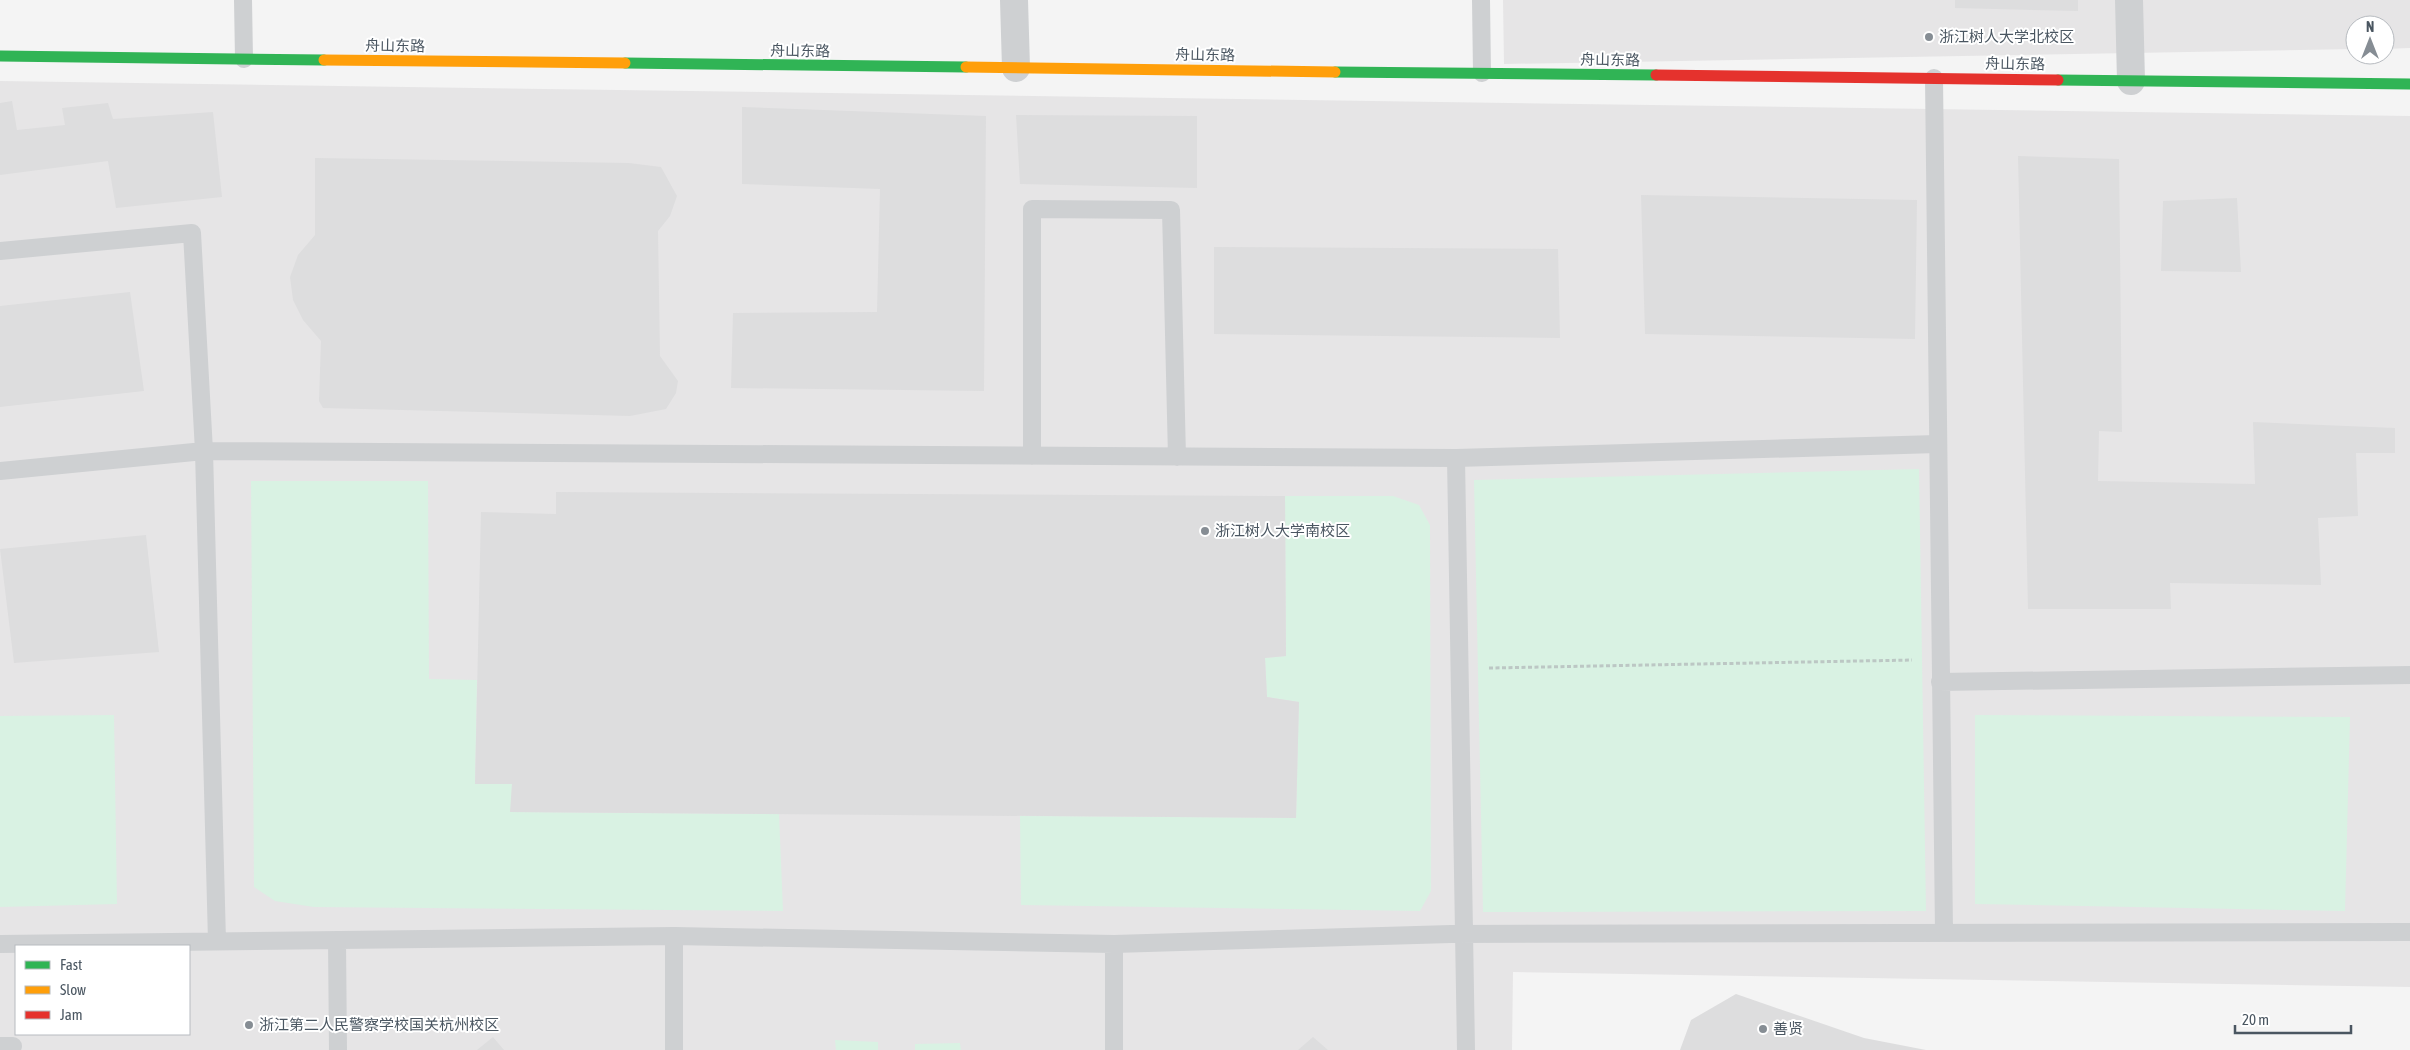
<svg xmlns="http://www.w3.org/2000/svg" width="2410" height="1050" font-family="'Asap Condensed','Noto Sans SC',sans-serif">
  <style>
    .education { fill: #e6e5e6; fill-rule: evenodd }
    .green { fill: #d9f2e3 }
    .building { fill: #ddddde }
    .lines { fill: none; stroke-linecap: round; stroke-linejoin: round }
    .path { stroke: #bcc7c4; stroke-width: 3; stroke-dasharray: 4 2.5; stroke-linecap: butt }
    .lane { stroke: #ced0d2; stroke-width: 18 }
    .street { stroke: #ced0d2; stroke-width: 28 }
    .fast { stroke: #30b455; stroke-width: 11 }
    .slow { stroke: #ff9f0a; stroke-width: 11 }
    .jam { stroke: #e5322d; stroke-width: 11 }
    .poi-dot { fill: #868d94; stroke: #fff; stroke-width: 2 }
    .labels { text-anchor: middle; stroke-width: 4; stroke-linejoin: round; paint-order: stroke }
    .poi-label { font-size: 15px; fill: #4a5661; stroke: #fff; text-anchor: start }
    .street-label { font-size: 15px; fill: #4a5661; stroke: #fff }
  </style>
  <rect width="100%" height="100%" fill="#f4f4f4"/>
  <!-- education -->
  <path class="education" d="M1503,0H2410V48L2385,49V25H2355V49L1504,64Z
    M0,81L2410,116V987L1513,972L1512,1050H0ZM16,946H189V1034H16Z"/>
  <!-- green -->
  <path class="green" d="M1919,469L1926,911L1483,912L1474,480Z
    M251,481H428L429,679L477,680L475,784H512L511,812L779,814L783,911L314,907L275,901L254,887Z
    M1285,496H1393L1419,505L1430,525L1431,891L1420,911L1021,905L1020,816L1296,818L1299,702L1267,697L1265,658L1286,656Z
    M114,715L117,904L0,907V716Z
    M1975,715L2350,717L2345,911L1975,904Z
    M835,1040L878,1042V1050H836Z
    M960,1043L961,1050H915V1044Z"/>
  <!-- building -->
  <path class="building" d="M1955,0H2078V11L1955,8Z
    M12,101L17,130L65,125L62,108L108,103L113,119L213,112L222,197L116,208L108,161L0,175V103Z
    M742,107L986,116L984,391L731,388L733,313L877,312L880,189L742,184Z
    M1016,115L1197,116V188L1020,184Z
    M2018,156L2119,159L2122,432L2099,431L2098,481L2255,484L2253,422L2395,428V453H2356L2358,516L2318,518L2321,585L2170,583L2171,609H2028Z
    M315,158L629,163L661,167L677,196L670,216L658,231L660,356L678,381L676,393L666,409L630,416L323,408L319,401L321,341L303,320L293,300L290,277L298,255L315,235Z
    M1641,195L1917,200L1915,339L1645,334Z
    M2237,198L2241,272L2161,271L2163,201Z
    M1214,247L1558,249L1560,338L1214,334Z
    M130,292L144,391L0,407V306Z
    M556,492L1285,496L1286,656L1265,658L1267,697L1299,702L1296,818L510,812L512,784H475L481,512L556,514Z
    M146,535L159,652L14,663L0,549Z
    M1736,994L1864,1038L1926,1050H1680L1691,1020Z
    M493,1037L504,1050H477Z
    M1313,1037L1328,1050H1298Z"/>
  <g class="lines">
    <!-- path -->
    <path class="path" d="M1489,668L1912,660"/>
    <!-- lane -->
    <path class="lane" d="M243,0L244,59
      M1481,0L1482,73
      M1934,78L1944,932
      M0,251L192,233L204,451L217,941
      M1032,456V209L1171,210L1177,457
      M1456,458L1466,1050
      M0,471L204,451L1456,458L1937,444
      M1940,682L2410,675
      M674,936V1050
      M337,940L338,1050
      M0,944L674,936L1114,944L1451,934L2410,932
      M1114,944V1050
      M0,1046H13"/>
    <!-- street -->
    <path class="street" d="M1014,0L1016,68
      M2129,0L2131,81"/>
    <!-- fast -->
    <path class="fast" d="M0,56L324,60
      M625,63L966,67
      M1335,72L1656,75
      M2058,80L2410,84"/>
    <!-- slow -->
    <path class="slow" d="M324,60L625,63
      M966,67L1335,72"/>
    <!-- jam -->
    <path class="jam" d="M1656,75L2058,80"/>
  </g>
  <!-- markers -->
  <g class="poi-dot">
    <circle cx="1929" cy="37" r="5"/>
    <circle cx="1205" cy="531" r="5"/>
    <circle cx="249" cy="1025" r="5"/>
    <circle cx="1763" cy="1029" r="5"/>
  </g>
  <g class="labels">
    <!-- poi labels -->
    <g class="poi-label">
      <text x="1939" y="42">浙江树人大学北校区</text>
      <text x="1215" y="536">浙江树人大学南校区</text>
      <text x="259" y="1030">浙江第二人民警察学校国关杭州校区</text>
      <text x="1773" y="1034">善贤</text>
    </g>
    <!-- street labels -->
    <g class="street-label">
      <text transform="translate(395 46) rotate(1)" y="5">舟山东路</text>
      <text transform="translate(800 51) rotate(1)" y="5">舟山东路</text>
      <text transform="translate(1205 55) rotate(1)" y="5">舟山东路</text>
      <text transform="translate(1610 60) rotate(1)" y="5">舟山东路</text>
      <text transform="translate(2015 64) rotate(1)" y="5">舟山东路</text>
    </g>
  </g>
  <!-- legend -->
  <rect x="15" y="945" width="175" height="90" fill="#ffffff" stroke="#b7bbc0"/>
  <rect x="25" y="961" width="25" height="8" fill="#30b455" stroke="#b7bbc0"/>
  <text x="60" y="970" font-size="15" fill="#4a5661">Fast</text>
  <rect x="25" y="986" width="25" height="8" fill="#ff9f0a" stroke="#b7bbc0"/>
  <text x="60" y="995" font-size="15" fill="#4a5661">Slow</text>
  <rect x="25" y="1011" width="25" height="8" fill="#e5322d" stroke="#b7bbc0"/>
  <text x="60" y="1020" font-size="15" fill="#4a5661">Jam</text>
  <!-- north arrow -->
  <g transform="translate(2370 40)"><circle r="24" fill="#ffffff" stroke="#b7bbc0"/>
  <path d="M0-4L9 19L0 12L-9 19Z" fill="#868d94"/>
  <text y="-8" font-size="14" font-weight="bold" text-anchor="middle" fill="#4a5661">N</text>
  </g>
  <!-- scale -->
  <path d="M2235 1025v8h116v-8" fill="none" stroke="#4a5661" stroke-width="2.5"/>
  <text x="2242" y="1025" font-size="15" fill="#4a5661" stroke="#ffffff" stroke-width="4" paint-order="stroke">20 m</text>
</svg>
